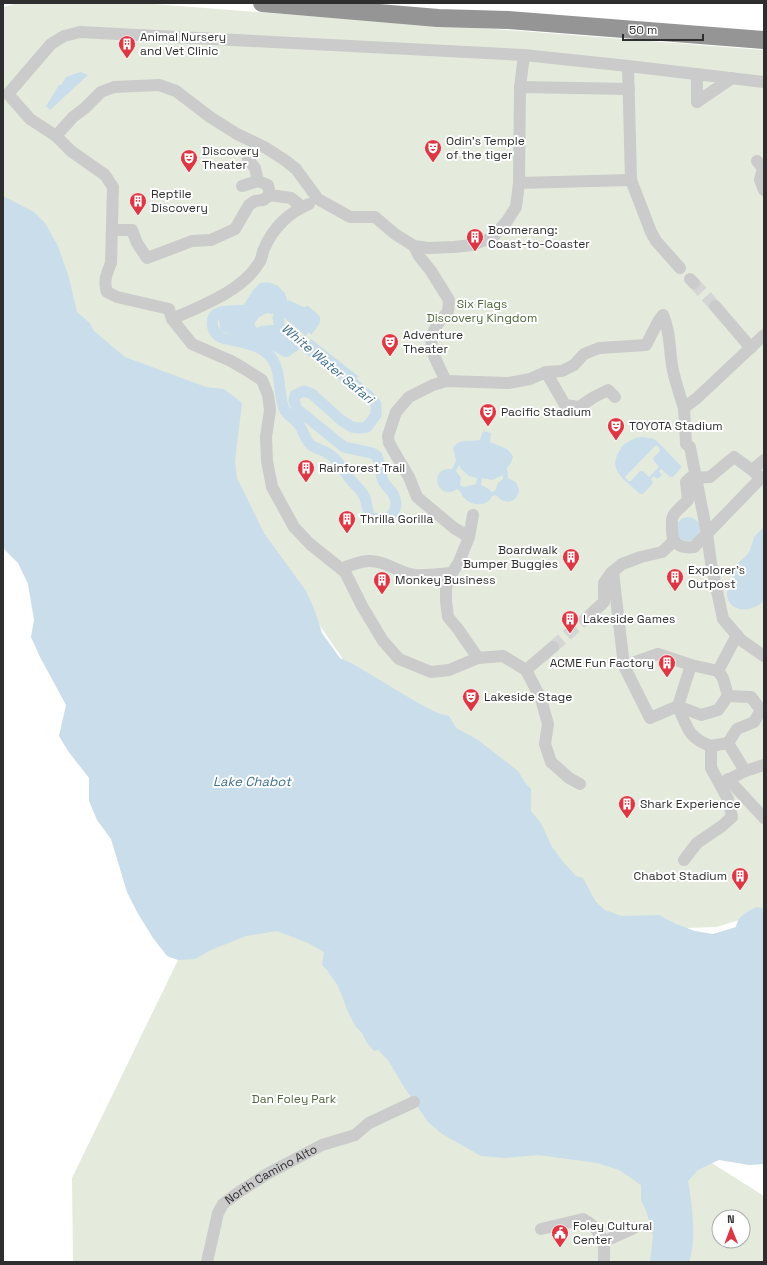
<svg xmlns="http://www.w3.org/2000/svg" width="767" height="1265" font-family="'Space Grotesk',sans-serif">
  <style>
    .green { fill: #e4ebdc; fill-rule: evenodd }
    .water { fill: #c9ddea; fill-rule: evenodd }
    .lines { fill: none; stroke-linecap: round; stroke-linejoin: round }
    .canal { stroke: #c9ddea; stroke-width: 11 }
    .minor-tunnel { stroke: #d5d5d5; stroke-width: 12; stroke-dasharray: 12 6; stroke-linecap: butt }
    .minor { stroke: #cbcbcb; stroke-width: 12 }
    .highway { stroke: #959595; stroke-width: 18 }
    .labels { text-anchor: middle; stroke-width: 4; stroke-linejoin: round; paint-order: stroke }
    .poi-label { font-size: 12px; fill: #2e2e2e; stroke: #fff; text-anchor: start }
    .park-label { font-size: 12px; fill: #51683d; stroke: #fff }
    .street-label { font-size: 12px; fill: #2e2e2e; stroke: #fff }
    .water-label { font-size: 13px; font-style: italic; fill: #3f6f8d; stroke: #fff }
  </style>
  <rect width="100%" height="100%" fill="#fff"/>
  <!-- green -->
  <path class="green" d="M19,3L154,4L438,26L494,29L764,50V912L717,927L654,929L607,921L349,668L228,493L88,361L3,222V7Z
    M216,882L696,1153L764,1196V1262H73L72,1178ZM719,1217H743V1241H719Z"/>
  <!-- water -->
  <path class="water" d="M81,72L88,75L50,110L46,106L59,85H61L66,77C72,75 75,73 81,72Z
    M3,196L34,212L45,223L58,246L69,278L77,312L90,323L94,331L125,357L206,387L224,389L242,403L235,461L237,478L264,533L306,591L315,611L322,633L340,658L353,664L413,700L437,713L449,716L456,728L478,740L518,771L526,784L531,789V811L541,823L552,847L564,863L576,876L583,878L596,902L605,910L621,916L659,915L676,924L695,931L713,934L736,927C737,916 748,911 757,907L764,909V1164L749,1165L719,1160L698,1170L688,1181C692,1202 697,1242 689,1262H650L653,1236L647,1213L641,1200V1185L619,1170L597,1163L538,1155L506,1158L481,1156L442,1134L428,1122L404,1087L388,1060L378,1050L374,1051L367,1043L362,1033L356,1027L348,1012L338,986L327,970L322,965L324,952L308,943L277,931L246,936L211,950L195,959L178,960L167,956L153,938L137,912L127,892L111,839L97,820L89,801V778L68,751L59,736L66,705L40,657L31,637L34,620L28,584L18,563L3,548Z
    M269,292L275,294C279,302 277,307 273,314L267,313L259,317L254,324L257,328L261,326L284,324L307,342L311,339L358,376L350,388L300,349L288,357H284L256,341L223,332L220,330L219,319L222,315C229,314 238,316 245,313C256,309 257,294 269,292Z
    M288,300L304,307H306L307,305C323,318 325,318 311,335L309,332L304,338L303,337L304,334L283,317L282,313Z
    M483,431L491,433L490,442L507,449L513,456L511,463L507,468L508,478L516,482L519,490C517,504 504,505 496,495L492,496C488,507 472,506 465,499C461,495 462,492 457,489C438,503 426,467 452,469L456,461L453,448C459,438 471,442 480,440ZM459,465H460V468L469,476L477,478L476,484L464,487L460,485L461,478L456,471ZM503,475V479L498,483L495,491L491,492L489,489L481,485L482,478L492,480Z
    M643,437L654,439L657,441L681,466V468L673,477H670L661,469L659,471L662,475L657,479L654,476L651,479L653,483L643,494H640L622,478L617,471L615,463L617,455L623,445L635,438ZM656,445L659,447L660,451L653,458L654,461L659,467L649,477L643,471H640L631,481H628L625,477Z
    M676 529a12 12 0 1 1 24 0a12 12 0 1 1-24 0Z
    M764,527L763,590L764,601C740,622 714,600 734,577L729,571L747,555L750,550L754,537Z"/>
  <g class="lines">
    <!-- canal -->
    <path class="canal" d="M263,288H269L274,290L280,296L282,302L278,318L280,327L323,359L369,396L376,404V415L367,427L359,428L352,427L342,421L312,394L304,391L295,395L294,401L297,409L344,447L372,453L377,456C380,464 380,473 383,481C386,487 392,490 394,496C398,504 395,517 385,519C380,521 374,518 370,517C366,509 368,503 364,496C361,489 355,486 351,480C345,473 341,465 334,458C328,451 318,450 311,445C305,440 304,432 300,426C296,419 288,417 284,409C277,390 283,369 268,354C259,345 243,342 231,340C228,339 223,339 220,337C213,333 210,323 214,316C218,309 240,311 247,310L258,293Z"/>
    <!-- minor-tunnel -->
    <path class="minor-tunnel" d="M694,283L715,306
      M553,647L591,614"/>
    <!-- minor -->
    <g class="minor">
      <path d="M520,87L524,55L628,66"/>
      <path d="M629,89L520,87L519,183L631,180"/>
      <path d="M697,102L732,78"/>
      <path d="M697,102V74"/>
      <path d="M56,136L30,119L8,94L51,44L64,36L80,32L524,55"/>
      <path d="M248,159L255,168L258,181"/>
      <path d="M757,161L763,168L760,180L764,190"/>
      <path d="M519,183L516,207L507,221L493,237L472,245L454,247L428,248L414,246L395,234L375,217H350L318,199L296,169L286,161L266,148L237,134L210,117L176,91L159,85L114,87L101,92L85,108L73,117L56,136L71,151L105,175L113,187L111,263C107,273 103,281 107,292L117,297L169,309L172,319L192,344L231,361L243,368L262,380L268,395L270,410L266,437L267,461L272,487L294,527L310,544L345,572L362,606L383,641L399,659L431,672L449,670L478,658L503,656L526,670L541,699L548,724L545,744L551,762L569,778L580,784"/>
      <path d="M242,186L258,181L268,185L270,195"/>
      <path d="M112,230H132L137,243L147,258L192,241L211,240L235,229L249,205L255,201L263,200L270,195L291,198L302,207"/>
      <path d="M414,246L419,256L431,271L449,300L448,312C421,338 432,352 446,381"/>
      <path d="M680,268L656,241L651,232L631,180L628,66L764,82"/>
      <path d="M690,279L694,283"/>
      <path d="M715,306L751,348"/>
      <path d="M172,319C201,306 242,291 259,263C262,259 262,253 264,249C273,228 288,213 309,204"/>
      <path d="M764,335L697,398L684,408L686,444L690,447L707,534L711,563L723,619L741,640L764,656"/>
      <path d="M546,372L565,405L579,407L594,397L608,390L615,397"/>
      <path d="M734,457L752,470L761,478L694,547C680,549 671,543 672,528C672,525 671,520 673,516C676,510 684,505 688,500L686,482L690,478L710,477Z"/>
      <path d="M752,470L764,460"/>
      <path d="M469,537L473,515"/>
      <path d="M341,569C362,560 373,557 394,568C401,571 407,574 415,575C427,576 440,574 452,573"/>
      <path d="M613,572L624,666"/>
      <path d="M591,614L604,602V583L611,573L622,564L641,557L662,552L674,541"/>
      <path d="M478,658L458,629L448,617L446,601V587L452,573L459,562L469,537L454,528L417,497L409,477L389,443L388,436L396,412L409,397L433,385L446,381L508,383L530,379L546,372L562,371L574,365L584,354L599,348L646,345L659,320L663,315C671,333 669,352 673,371C676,383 680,396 684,408"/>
      <path d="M691,665L658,654L624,666L650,718L678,706C687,727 688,738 711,746"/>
      <path d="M526,670L553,647"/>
      <path d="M718,671L691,665L678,706L701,715L718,710L728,696"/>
      <path d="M728,743L745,771"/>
      <path d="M728,779L764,818"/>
      <path d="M724,782L745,771L764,765"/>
      <path d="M684,860L697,843L722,826L732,817L728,799L711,768V746L728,743L737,729L754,722L761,710L751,697L728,696L723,678L718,671L737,635"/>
      <path d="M541,1229L583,1219C592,1224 601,1232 603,1243C605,1248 604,1256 604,1262"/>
      <path d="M603,1242L634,1228"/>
      <path id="s1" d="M207,1262L218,1213L223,1204L239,1192L267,1174L322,1145L355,1135L369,1123L414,1102"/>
    </g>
    <!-- highway -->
    <path class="highway" d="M262,3L438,18L508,20L764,40"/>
  </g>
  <!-- icons -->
  <defs>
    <g id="building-pin" transform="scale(0.9)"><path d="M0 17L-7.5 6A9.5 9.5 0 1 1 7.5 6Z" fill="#de3744" stroke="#fff"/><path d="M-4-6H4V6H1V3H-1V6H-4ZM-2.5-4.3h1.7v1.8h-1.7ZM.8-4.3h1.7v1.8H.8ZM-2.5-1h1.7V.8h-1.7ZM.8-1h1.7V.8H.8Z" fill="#fff"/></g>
    <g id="theatre-pin" transform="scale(0.9)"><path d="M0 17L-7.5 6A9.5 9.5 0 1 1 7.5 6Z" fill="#de3744" stroke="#fff"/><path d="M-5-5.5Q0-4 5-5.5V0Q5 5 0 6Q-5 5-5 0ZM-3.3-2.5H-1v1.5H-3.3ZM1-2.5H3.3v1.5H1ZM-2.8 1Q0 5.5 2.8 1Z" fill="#fff"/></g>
    <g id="civic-pin" transform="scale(0.9)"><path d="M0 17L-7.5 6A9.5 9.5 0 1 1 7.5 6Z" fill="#de3744" stroke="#fff"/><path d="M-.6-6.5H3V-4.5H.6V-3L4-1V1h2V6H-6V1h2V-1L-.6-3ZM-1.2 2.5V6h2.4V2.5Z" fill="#fff"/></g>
  </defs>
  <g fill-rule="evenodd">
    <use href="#building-pin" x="127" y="44"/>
    <use href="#theatre-pin" x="433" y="148"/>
    <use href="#theatre-pin" x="189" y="158"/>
    <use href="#building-pin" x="138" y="201"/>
    <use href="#building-pin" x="475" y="237"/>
    <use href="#theatre-pin" x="390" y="342"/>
    <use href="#theatre-pin" x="488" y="412"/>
    <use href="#theatre-pin" x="616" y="426"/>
    <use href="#building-pin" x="306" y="468"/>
    <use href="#building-pin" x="347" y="519"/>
    <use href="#building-pin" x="571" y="557"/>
    <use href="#building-pin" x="675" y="577"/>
    <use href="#building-pin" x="382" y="580"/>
    <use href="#building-pin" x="570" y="619"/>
    <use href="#building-pin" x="667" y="663"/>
    <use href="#theatre-pin" x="471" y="697"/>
    <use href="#building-pin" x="627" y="804"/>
    <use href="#building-pin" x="740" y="876"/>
    <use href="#civic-pin" x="560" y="1233"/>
  </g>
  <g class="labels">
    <!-- poi labels -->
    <g class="poi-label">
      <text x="140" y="41">Animal Nursery<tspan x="140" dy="14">and Vet Clinic</tspan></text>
      <text x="446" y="145">Odin's Temple<tspan x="446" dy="14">of the tiger</tspan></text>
      <text x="202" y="155">Discovery<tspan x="202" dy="14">Theater</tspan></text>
      <text x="151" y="198">Reptile<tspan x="151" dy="14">Discovery</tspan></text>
      <text x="488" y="234">Boomerang:<tspan x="488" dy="14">Coast-to-Coaster</tspan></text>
      <text x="403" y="339">Adventure<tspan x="403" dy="14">Theater</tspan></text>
      <text x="501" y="416">Pacific Stadium</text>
      <text x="629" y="430">TOYOTA Stadium</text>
      <text x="319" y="472">Rainforest Trail</text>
      <text x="360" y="523">Thrilla Gorilla</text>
      <text x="558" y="554" text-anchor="end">Boardwalk<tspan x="558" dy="14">Bumper Buggies</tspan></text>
      <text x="688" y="574">Explorer's<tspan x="688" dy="14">Outpost</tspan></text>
      <text x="395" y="584">Monkey Business</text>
      <text x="583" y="623">Lakeside Games</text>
      <text x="654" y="667" text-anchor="end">ACME Fun Factory</text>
      <text x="484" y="701">Lakeside Stage</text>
      <text x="640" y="808">Shark Experience</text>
      <text x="727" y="880" text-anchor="end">Chabot Stadium</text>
      <text x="573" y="1230">Foley Cultural<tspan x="573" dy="14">Center</tspan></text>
    </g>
    <!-- park labels -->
    <g class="park-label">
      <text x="482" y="308">Six Flags<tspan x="482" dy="14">Discovery Kingdom</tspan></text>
      <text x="294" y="1103">Dan Foley Park</text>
    </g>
    <!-- street labels -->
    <g class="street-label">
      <text dy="4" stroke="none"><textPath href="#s1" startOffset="117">North Camino Alto</textPath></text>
    </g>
    <!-- water labels -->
    <g class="water-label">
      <text transform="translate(328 363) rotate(40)" y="5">White Water Safari</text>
      <text x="252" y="786">Lake Chabot</text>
    </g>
  </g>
  <!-- border -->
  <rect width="767" height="1265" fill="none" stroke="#2e2e2e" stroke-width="8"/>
  <!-- north arrow -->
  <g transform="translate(731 1229) rotate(359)"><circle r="19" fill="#ffffff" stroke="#ababab"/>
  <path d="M0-3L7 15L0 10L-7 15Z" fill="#de3744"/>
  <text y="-6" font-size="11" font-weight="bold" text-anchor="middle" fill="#2e2e2e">N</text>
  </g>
  <!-- scale -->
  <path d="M623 34v6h80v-6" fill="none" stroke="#2e2e2e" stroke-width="2"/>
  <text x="629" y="34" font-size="12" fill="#2e2e2e" stroke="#ffffff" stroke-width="3" paint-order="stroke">50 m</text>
</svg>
